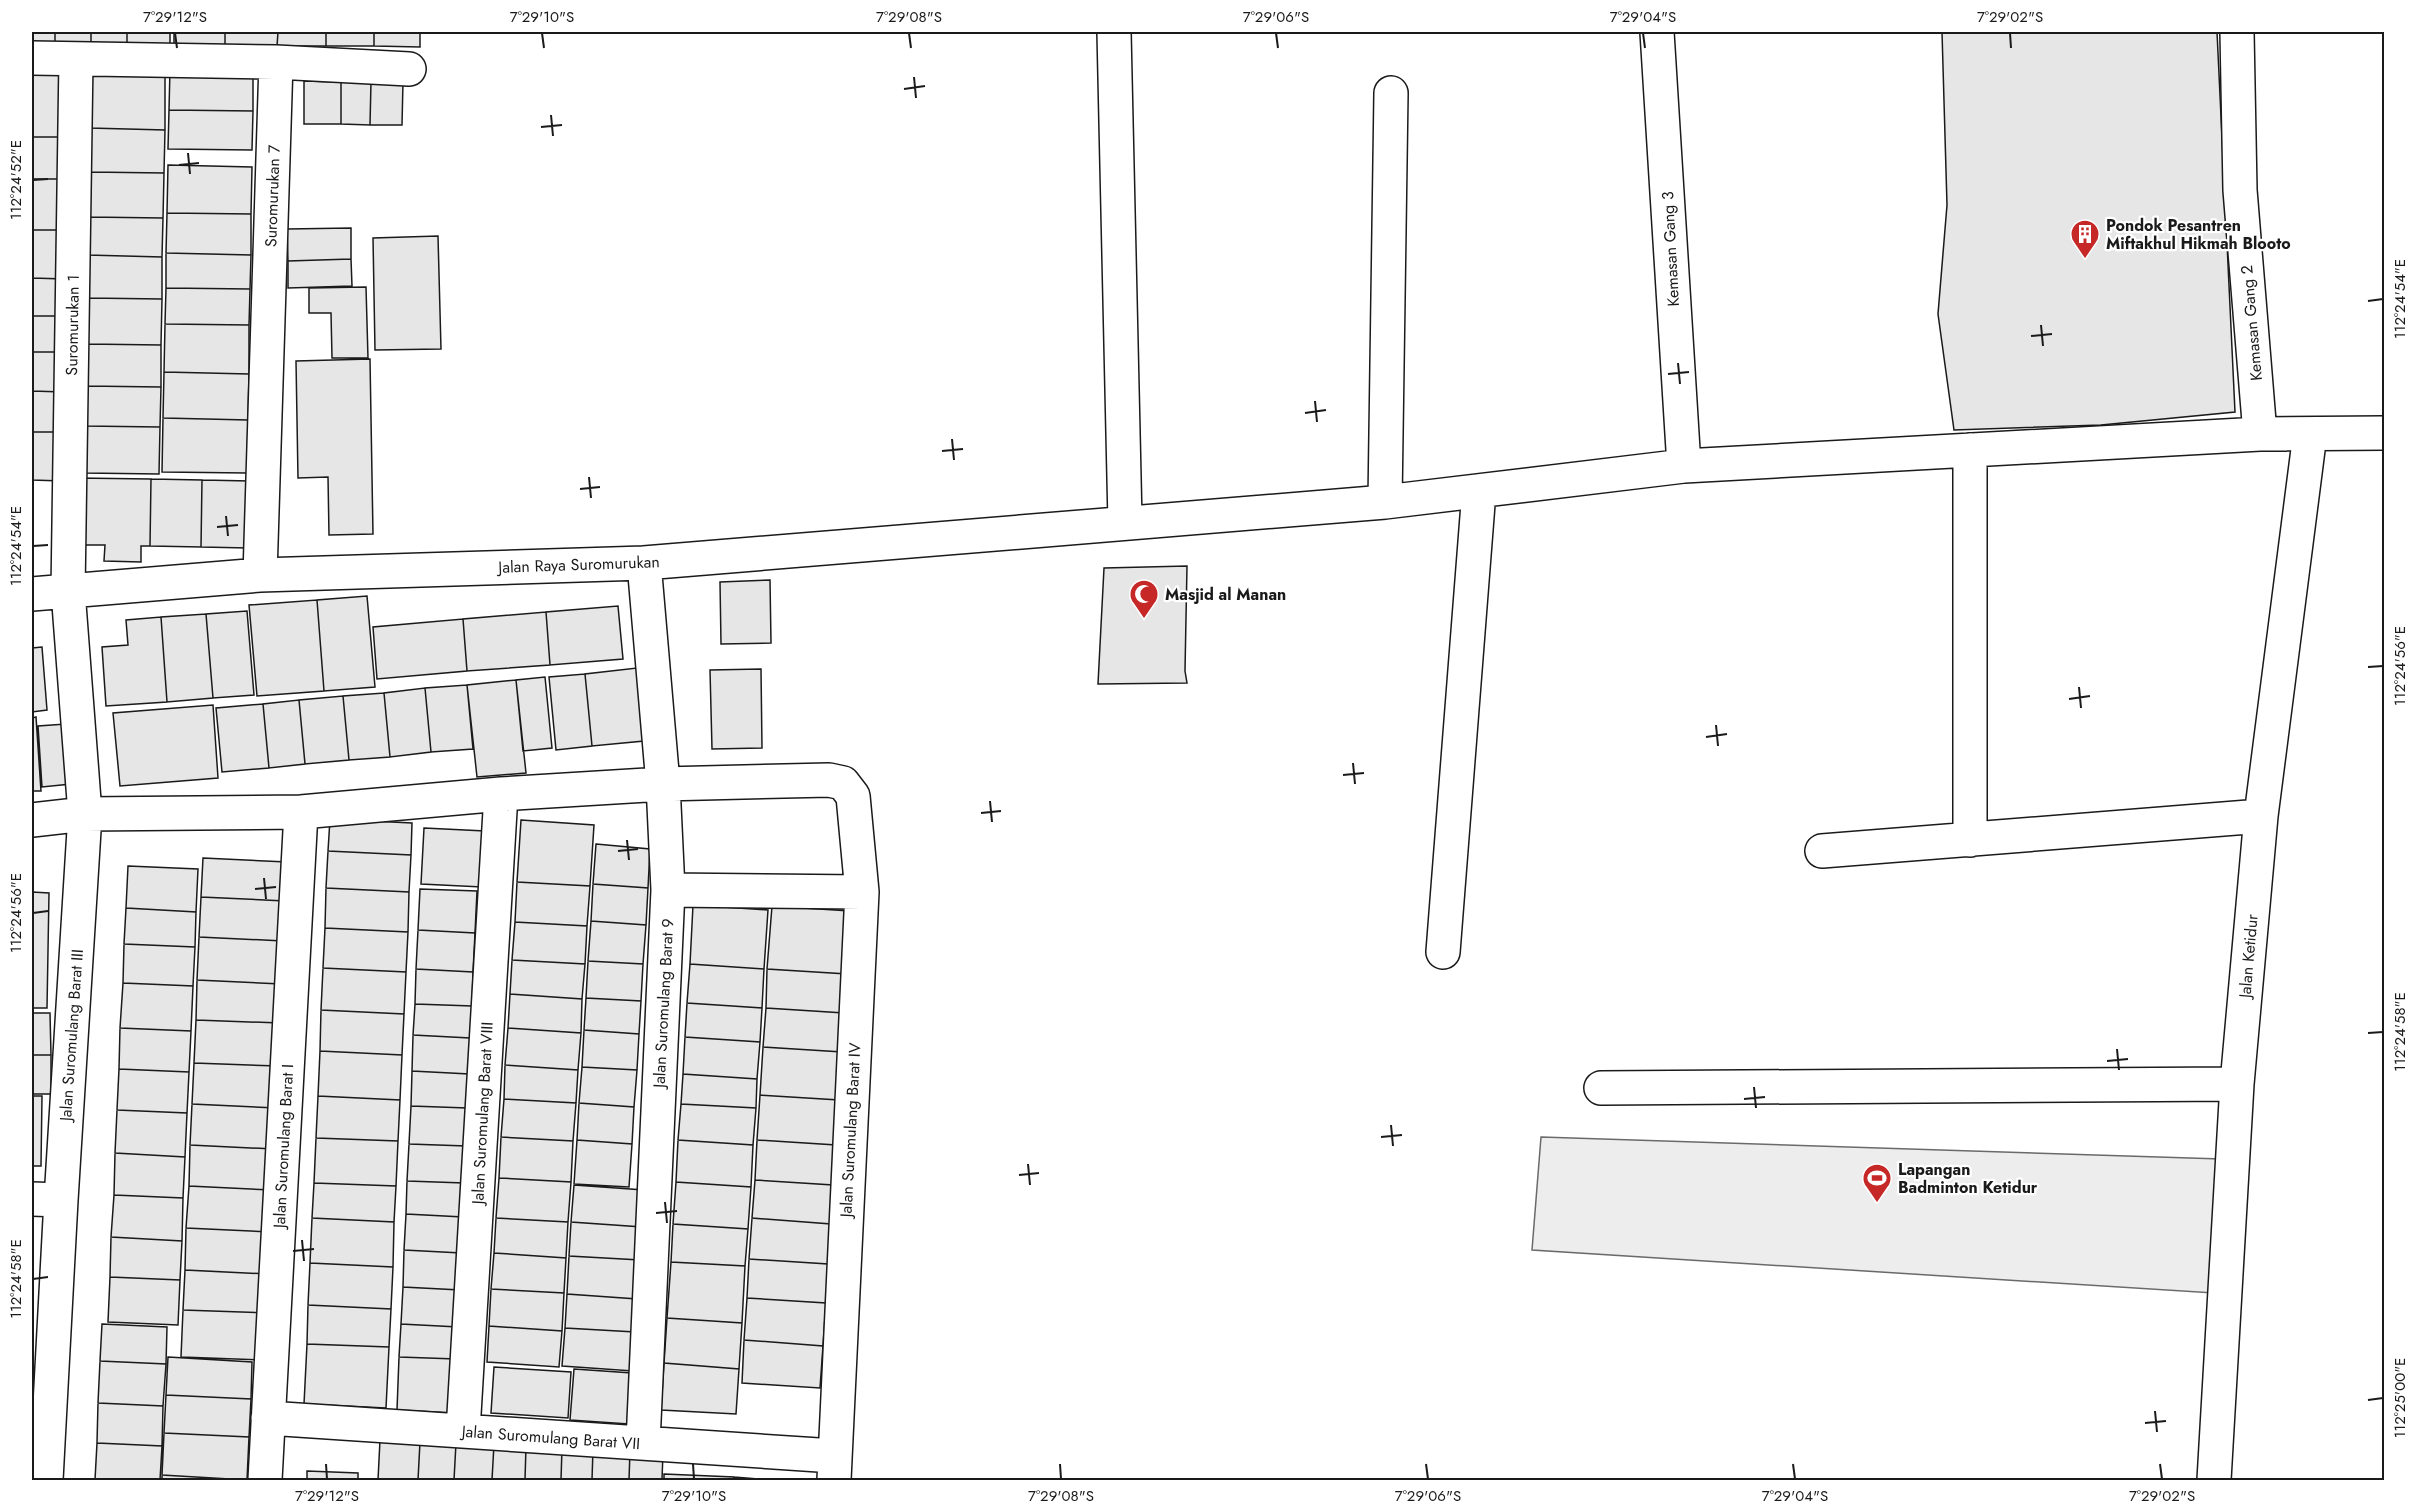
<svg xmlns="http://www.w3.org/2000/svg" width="2416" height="1512" font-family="Jost,sans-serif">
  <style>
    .built { fill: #ededed; stroke: #6a6a6a; stroke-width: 1.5 }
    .building { fill: #e6e6e6; stroke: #1a1a1a; stroke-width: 1.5 }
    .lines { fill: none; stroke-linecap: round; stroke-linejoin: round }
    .street-casing { stroke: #1a1a1a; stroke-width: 36 }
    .street { stroke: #fff; stroke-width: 33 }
    .ticks { fill: none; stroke: #1a1a1a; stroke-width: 2 }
    .labels { text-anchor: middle; stroke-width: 4.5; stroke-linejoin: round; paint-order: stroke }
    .street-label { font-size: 16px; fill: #1a1a1a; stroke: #fff }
    .poi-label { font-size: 16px; font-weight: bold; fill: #1a1a1a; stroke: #fff; text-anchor: start }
    .neatline { fill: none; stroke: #1a1a1a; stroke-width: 2 }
    .ticks-label { font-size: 15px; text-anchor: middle; fill: #1a1a1a }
  </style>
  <rect width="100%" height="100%" fill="#fff"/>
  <!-- built -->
  <path class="built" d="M1541,1137L2221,1159L2214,1293L1532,1250Z"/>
  <!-- building -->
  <path class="building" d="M32,32H55V42H32Z
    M55,32H91V43L55,42Z
    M91,32H127V43H91Z
    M127,32H170V44L127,43Z
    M174,32H225V45H174Z
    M225,32H278L277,46L225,45Z
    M278,32H326V46H277Z
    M326,32H374V46H326Z
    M374,32H420V47L374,46Z
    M1942,32H2217L2235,412L2101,425L1954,430L1938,314L1947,205Z
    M170,69L253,71V111L169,110Z
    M90,70L165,71V130L89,128Z
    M32,74H66L65,137H32Z
    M304,81L341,82V124H304Z
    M341,82H371L370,125L341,124Z
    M371,82H403L402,125H370Z
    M169,110L253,111L252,150L168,149Z
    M89,128L165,130L164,173L89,172Z
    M32,137H65V179H32Z
    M168,165L252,167L251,214L167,213Z
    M89,172L164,173L163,218L88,217Z
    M32,179H65L64,230H32Z
    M167,213L251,214V255L166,253Z
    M88,217L163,218L162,257L87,255Z
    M351,228V259L288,261L287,229Z
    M32,230H64V279L32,278Z
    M438,236L441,349L375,350L373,238Z
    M166,253L251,255L250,289L166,288Z
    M87,255L162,257V299L87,298Z
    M351,259L352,286L288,288V261Z
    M32,278L64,279V316H32Z
    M366,287L368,358H332L331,313H309V288Z
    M166,288L250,289L249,325L165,324Z
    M87,298L162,299L161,345L86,344Z
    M32,316H64L63,352H32Z
    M165,324L249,325V374L164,372Z
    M86,344L161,345V387L85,386Z
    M32,352H63V392L32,391Z
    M370,359L373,534L329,535L328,477L298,478L296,361Z
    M164,372L249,374L248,420L163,418Z
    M85,386L161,387L160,427L84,426Z
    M32,391L63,392V432H32Z
    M163,418L248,420L247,473L162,472Z
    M84,426L160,427L159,474L84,473Z
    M32,432H63L62,481L32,480Z
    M76,478L151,479L150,546H141V562L104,561L105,545H74Z
    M151,479L202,480L201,547L150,546Z
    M202,480L250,481L248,548L201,547Z
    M1187,566L1185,671L1187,683L1098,684L1104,568Z
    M770,580L771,643L721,644L720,582Z
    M367,596L375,687L324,691L317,600Z
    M317,600L324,691L257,696L249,605Z
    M618,606L623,659L550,665L546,612Z
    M247,611L254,695L213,698L206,614Z
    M546,612L550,665L467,671L463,619Z
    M206,614L213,698L167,702L161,617Z
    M161,617L167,702L106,706L102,647L128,645L126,620Z
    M463,619L467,671L377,679L373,627Z
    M42,647L47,710L32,712V648Z
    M637,668L644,741L592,746L585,674Z
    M761,669L762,748L712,749L710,670Z
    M585,674L592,746L556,750L549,677Z
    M545,677L552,748L523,751L516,680Z
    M516,680L526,773L477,777L467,685Z
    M467,685L473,749L431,752L425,688Z
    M425,688L431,752L390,757L384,693Z
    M384,693L390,757L349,760L343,696Z
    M343,696L349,760L305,764L299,700Z
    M299,700L305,764L269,768L263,704Z
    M263,704L269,768L222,772L216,708Z
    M213,705L218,778L120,786L113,713Z
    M36,717L41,791H32V718Z
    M66,724L71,784L42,787L38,726Z
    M330,819L412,823L411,855L328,851Z
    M521,820L594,825L590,886L517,882Z
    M424,828L485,831L482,887L421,884Z
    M596,844L650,849L648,888L593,884Z
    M328,851L411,855L409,892L326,888Z
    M203,858L287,862L285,901L201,897Z
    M128,866L198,869L196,912L126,908Z
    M517,882L590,886L587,926L515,922Z
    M593,884L648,888L646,925L591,921Z
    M326,888L409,892L408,932L325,928Z
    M420,889L477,891L475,933L418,930Z
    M32,892L49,893L47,1008H32Z
    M201,897L285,901L283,941L199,937Z
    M693,905L768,910L764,969L690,964Z
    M772,906L850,911L847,974L767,969Z
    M126,908L196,912L195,947L124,944Z
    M591,921L646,925L643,964L588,961Z
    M515,922L587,926L585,964L512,960Z
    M325,928L408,932L406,972L323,968Z
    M418,930L475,933L473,972L416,969Z
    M199,937L283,941L281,984L197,980Z
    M124,944L195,947L193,986L123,983Z
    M512,960L585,964L582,999L510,994Z
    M588,961L643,964L641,1001L586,998Z
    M690,964L764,969L762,1008L687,1003Z
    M323,968L406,972L404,1014L321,1010Z
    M416,969L473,972L472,1006L415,1004Z
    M767,969L847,974L844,1013L766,1008Z
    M197,980L281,984L280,1023L196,1020Z
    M123,983L193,986L191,1031L120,1028Z
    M510,994L582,999L581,1033L508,1028Z
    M586,998L641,1001L639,1034L584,1030Z
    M687,1003L762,1008L760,1042L685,1037Z
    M415,1004L472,1006L470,1038L413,1035Z
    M766,1008L844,1013L842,1052L763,1047Z
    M321,1010L404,1014L402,1055L320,1051Z
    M32,1013H50L51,1055H32Z
    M196,1020L280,1023L278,1066L194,1063Z
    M120,1028L191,1031L189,1072L119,1069Z
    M508,1028L581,1033L578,1070L505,1065Z
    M584,1030L639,1034L637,1070L582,1067Z
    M413,1035L470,1038L469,1074L412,1071Z
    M685,1037L760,1042L757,1079L683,1074Z
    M763,1047L842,1052L839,1100L760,1095Z
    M320,1051L402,1055L400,1100L318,1096Z
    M32,1055H51V1094H32Z
    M194,1063L278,1066L276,1108L192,1104Z
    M505,1065L578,1070L576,1103L504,1099Z
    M582,1067L637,1070L634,1107L579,1103Z
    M119,1069L189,1072L187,1113L117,1110Z
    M412,1071L469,1074L467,1108L411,1106Z
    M683,1074L757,1079L756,1108L681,1104Z
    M760,1095L839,1100L836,1145L757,1140Z
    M32,1096H42L41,1166H32Z
    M318,1096L400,1100L398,1141L316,1138Z
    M504,1099L576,1103L573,1141L501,1137Z
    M579,1103L634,1107L632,1144L577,1140Z
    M192,1104L276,1108L274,1149L190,1145Z
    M681,1104L756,1108L753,1145L678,1140Z
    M411,1106L467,1108L466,1146L409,1144Z
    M117,1110L187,1113L185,1157L115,1153Z
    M501,1137L573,1141L571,1182L499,1178Z
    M316,1138L398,1141L396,1186L314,1183Z
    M577,1140L632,1144L629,1187L574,1184Z
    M678,1140L753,1145L751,1187L676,1182Z
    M757,1140L836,1145L833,1185L755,1180Z
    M409,1144L466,1146L464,1183L407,1181Z
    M190,1145L274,1149L272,1190L189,1186Z
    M115,1153L185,1157L183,1198L114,1195Z
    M499,1178L571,1182L568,1222L496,1218Z
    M755,1180L833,1185L831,1224L752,1218Z
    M407,1181L464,1183L463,1217L406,1214Z
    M676,1182L751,1187L748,1229L673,1224Z
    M314,1183L396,1186L394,1222L312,1218Z
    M574,1185L644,1190L642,1227L571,1222Z
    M189,1186L272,1190L271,1232L186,1228Z
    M114,1195L183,1198L182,1241L111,1237Z
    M406,1214L463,1217L461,1253L404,1250Z
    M312,1218L394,1222L393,1267L310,1263Z
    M496,1218L568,1222L566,1258L494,1253Z
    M752,1218L831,1224L828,1264L749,1259Z
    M571,1222L642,1227L640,1260L569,1256Z
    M673,1224L748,1229L745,1266L671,1262Z
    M186,1228L271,1232L268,1274L185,1270Z
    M111,1237L182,1241L180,1280L110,1277Z
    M404,1250L461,1253L460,1290L403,1287Z
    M494,1253L566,1258L564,1293L491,1289Z
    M569,1256L640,1260L637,1299L567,1294Z
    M749,1259L828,1264L826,1303L747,1298Z
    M671,1262L745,1266L742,1323L667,1318Z
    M310,1263L393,1267L391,1309L308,1305Z
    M185,1270L268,1274L267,1313L183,1310Z
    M110,1277L180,1280L178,1325L108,1322Z
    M403,1287L460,1290L458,1327L401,1324Z
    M491,1289L564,1293L562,1331L489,1326Z
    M567,1294L637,1299L635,1332L565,1328Z
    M747,1298L826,1303L823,1346L744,1340Z
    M308,1305L391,1309L389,1347L307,1344Z
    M183,1310L267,1313L265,1360L181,1357Z
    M667,1318L742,1323L739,1369L664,1363Z
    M102,1324L167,1327L166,1364L100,1361Z
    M401,1324L458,1327L456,1359L399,1357Z
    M489,1326L562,1331L559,1367L487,1362Z
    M565,1328L635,1332L633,1371L562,1366Z
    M744,1340L823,1346L820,1388L742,1383Z
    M307,1344L389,1347L386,1408L304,1404Z
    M168,1357L252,1362L251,1399L166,1395Z
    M399,1357L456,1359L454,1413L397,1410Z
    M100,1361L166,1364L163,1406L98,1403Z
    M664,1363L739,1369L736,1414L661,1410Z
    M494,1367L571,1372L568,1418L491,1413Z
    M574,1369L632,1373L629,1424L570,1420Z
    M166,1395L251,1399L249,1437L164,1433Z
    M98,1403L163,1406L162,1446L97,1443Z
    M164,1433L249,1437L247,1480L162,1475Z
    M380,1440L420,1442L418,1480H378Z
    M420,1442L456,1443L454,1480H418Z
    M97,1443L162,1446L160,1480H95Z
    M456,1443L494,1444L492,1480H454Z
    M494,1444L526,1446L525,1480H492Z
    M526,1446L562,1448L561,1480H525Z
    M562,1448L593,1449L592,1480H561Z
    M593,1449L630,1451L629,1480H592Z
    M630,1451L663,1452L662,1480H629Z
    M307,1471L358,1473V1480H307Z
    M664,1474L734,1477V1480H664Z
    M162,1475L247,1480H162Z
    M734,1477L760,1479L759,1480H734Z"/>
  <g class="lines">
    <!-- street casing -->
    <g class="street-casing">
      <path id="street" d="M1114,32L1125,522
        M1657,32L1684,466
        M2237,32L2240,190L2260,434
        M32,58L276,62L260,575
        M276,62L409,69
        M1385,502L1391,93
        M32,594L260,575L644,563L1385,502L1684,466L2260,434L2384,433
        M32,820L85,814L301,812L501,794L663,784L829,780L843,783L853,796L862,892L834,1480
        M1970,840V450
        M1822,851L2261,816
        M668,890L862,892
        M1443,952L1479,491
        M1601,1088L2237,1084
        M32,1199L61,1200
        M268,1418L834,1456
        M463,1431L501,794
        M643,1443L668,890L663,784L644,563
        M46,1480L61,1200L85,814L68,591L76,59
        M265,1480L301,812
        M2214,1480L2237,1084L2261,816L2310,434"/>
    </g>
    <!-- street -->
    <use href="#street" class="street"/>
  </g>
  <!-- ticks -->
  <path class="ticks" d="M175,33L177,48M542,33L544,48M909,33L911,48M1276,33L1278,48M1643,33L1645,48M2010,33L2011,48M914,77L916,98M904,89L925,86M551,115L553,136M541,127L562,125M188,153L190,174M179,165L199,163M33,180L48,179M2368,301L2383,299M2041,325L2043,346M2031,336L2052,334M1678,363L1680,384M1668,374L1689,372M1315,401L1317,422M1305,413L1326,410M952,439L954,460M942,451L963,449M589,477L591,498M580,489L600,487M226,516L228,536M217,527L238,525M33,546L48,545M2368,667L2383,666M2079,687L2081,708M2069,699L2090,696M1716,725L1718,746M1706,737L1727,734M1353,763L1355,784M1343,775L1364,773M990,801L992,822M981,813L1001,811M627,840L629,860M618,851L638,849M264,878L266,899M255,889L276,887M33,913L48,911M2368,1033L2383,1032M2117,1049L2119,1070M2107,1061L2128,1059M1754,1087L1756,1108M1744,1099L1765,1097M1391,1125L1393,1146M1381,1137L1402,1135M1028,1164L1030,1185M1019,1175L1039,1173M665,1202L667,1223M656,1213L677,1211M302,1240L304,1261M293,1251L314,1249M33,1279L48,1277M2368,1400L2383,1398M2155,1411L2157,1432M2145,1423L2166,1421M326,1464L327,1479M693,1464L694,1479M1060,1464L1061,1479M1426,1464L1428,1479M1793,1464L1795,1479M2160,1464L2162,1479"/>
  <!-- icons -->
  <defs>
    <g id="building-pin" transform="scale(1.5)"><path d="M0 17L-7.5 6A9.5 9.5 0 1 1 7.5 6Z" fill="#c62828" stroke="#fff"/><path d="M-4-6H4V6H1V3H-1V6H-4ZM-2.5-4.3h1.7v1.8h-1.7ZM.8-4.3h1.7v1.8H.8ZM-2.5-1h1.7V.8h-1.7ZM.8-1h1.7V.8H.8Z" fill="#fff"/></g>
    <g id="mosque-pin" transform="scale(1.5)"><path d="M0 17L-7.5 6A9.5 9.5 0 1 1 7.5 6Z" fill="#c62828" stroke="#fff"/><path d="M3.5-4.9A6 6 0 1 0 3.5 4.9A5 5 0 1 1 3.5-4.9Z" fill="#fff"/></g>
    <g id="stadium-pin" transform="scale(1.5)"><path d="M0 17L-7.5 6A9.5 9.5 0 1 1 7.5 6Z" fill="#c62828" stroke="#fff"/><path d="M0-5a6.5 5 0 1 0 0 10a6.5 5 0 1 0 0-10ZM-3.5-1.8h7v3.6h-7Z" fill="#fff"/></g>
  </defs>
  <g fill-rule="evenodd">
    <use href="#building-pin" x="2085" y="234"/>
    <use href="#mosque-pin" x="1144" y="594"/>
    <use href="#stadium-pin" x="1877" y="1178"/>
  </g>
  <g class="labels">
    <!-- street labels -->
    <g class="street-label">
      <text transform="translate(272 196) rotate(-88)" y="6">Suromurukan 7</text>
      <text transform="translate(1670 249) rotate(-93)" y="6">Kemasan Gang 3</text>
      <text transform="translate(2251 323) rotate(-95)" y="6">Kemasan Gang 2</text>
      <text transform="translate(72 325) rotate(-89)" y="6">Suromurukan 1</text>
      <text transform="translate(579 564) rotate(-2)" y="6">Jalan Raya Suromurukan</text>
      <text transform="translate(2248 956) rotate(-85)" y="6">Jalan Ketidur</text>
      <text transform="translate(663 1003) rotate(-87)" y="6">Jalan Suromulang Barat 9</text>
      <text transform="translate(71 1035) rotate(-86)" y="6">Jalan Suromulang Barat III</text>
      <text transform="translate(482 1113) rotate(-87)" y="6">Jalan Suromulang Barat VIII</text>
      <text transform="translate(850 1130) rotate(-87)" y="6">Jalan Suromulang Barat IV</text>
      <text transform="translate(283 1146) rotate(-87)" y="6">Jalan Suromulang Barat I</text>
      <text transform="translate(551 1437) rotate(4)" y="6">Jalan Suromulang Barat VII</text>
    </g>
    <!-- poi labels -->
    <g class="poi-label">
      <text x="2106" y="231">Pondok Pesantren<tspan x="2106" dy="18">Miftakhul Hikmah Blooto</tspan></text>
      <text x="1165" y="600">Masjid al Manan</text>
      <text x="1898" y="1175">Lapangan<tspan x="1898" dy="18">Badminton Ketidur</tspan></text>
    </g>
  </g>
  <!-- border -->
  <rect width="2416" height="1512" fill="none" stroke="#ffffff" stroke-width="66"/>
  <rect x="33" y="33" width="2350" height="1446" class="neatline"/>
  <g class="ticks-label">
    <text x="175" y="22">7°29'12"S</text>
    <text x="542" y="22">7°29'10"S</text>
    <text x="909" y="22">7°29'08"S</text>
    <text x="1276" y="22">7°29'06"S</text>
    <text x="1643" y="22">7°29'04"S</text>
    <text x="2010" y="22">7°29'02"S</text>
    <text transform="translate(16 180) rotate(-90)" y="5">112°24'52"E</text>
    <text transform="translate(2400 299) rotate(-90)" y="5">112°24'54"E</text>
    <text transform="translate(16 546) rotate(-90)" y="5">112°24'54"E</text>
    <text transform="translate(2400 666) rotate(-90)" y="5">112°24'56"E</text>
    <text transform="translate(16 913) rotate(-90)" y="5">112°24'56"E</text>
    <text transform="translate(2400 1032) rotate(-90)" y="5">112°24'58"E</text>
    <text transform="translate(16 1279) rotate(-90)" y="5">112°24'58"E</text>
    <text transform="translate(2400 1398) rotate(-90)" y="5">112°25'00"E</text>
    <text x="327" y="1501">7°29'12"S</text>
    <text x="694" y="1501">7°29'10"S</text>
    <text x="1061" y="1501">7°29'08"S</text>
    <text x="1428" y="1501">7°29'06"S</text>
    <text x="1795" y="1501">7°29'04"S</text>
    <text x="2162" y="1501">7°29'02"S</text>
  </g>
</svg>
